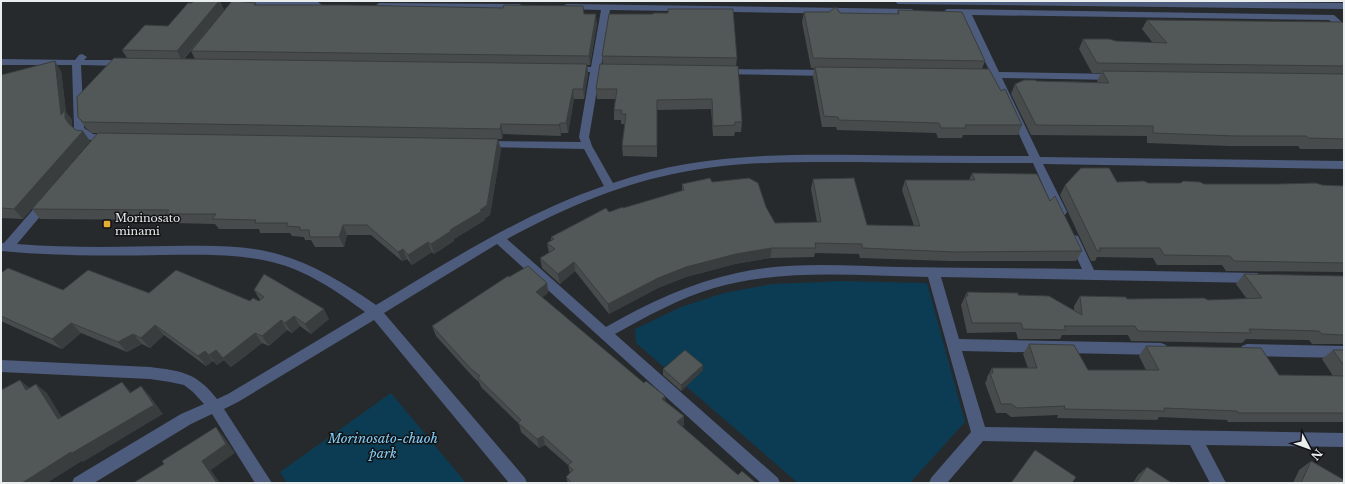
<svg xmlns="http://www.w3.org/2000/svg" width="1345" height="484" font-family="'Libre Baskerville',serif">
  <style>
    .green { fill: #0b3c53 }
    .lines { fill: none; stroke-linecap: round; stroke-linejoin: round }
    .minor { fill: #4d5c7d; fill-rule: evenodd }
    .wall { fill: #474b4b }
    .shaded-wall { fill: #393d3d }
    .building { fill: #525757; stroke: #393d3d }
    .poi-dot { fill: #e4ad35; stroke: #111314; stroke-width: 1.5 }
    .labels { text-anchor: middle; stroke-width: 3; stroke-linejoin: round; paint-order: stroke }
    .poi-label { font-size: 11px; fill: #eaedee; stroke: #111314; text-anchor: start }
    .near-park-label { font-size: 13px; font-style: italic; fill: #84cdf6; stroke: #111314 }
  </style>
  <rect width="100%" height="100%" fill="#272a2d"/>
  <!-- green -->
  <path class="green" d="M843,281L927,283L965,422L910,483H798L636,343L635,329L681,307L724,293L772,284Z
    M391,393L466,483H287L280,472Z"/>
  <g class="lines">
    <!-- minor -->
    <path class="minor" d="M241,1L318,2L322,5L318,8L238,6L237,4L238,2Z
      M894,1H1123L1344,3V9L898,4Z
      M379,3L520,4L524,7L520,10L376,8L375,6Z
      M567,4L912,9L916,12L912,15L610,10L601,67H615L620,70L615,73L600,72L589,137L592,146L613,183C694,154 778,154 862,155C918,156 974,156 1029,156L993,78H977L972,75L977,72H990L963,15L944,14L943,12L947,9L1334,15L1344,24V31L1341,30L1329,20L972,15L999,72L1115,74L1120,77L1115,80L1002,78L1040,157L1344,161V169L1043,164L1067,212L1065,215H1057L1055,212L1033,163C973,163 913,163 854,162C793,162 732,161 673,174C614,186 559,211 507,239L606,327C648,303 690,283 737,273C790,261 846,266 900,267C961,268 1021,268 1082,269L1068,239L1070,236L1074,235L1078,236L1094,270L1257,273L1261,275L1263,278L1261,281L1257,283L941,277L959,339L1161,343L1166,345L1168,349L1166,353L1161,355L962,351L985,427L1344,433V447L1206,445L1226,483H1210L1190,445L983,441L947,483H929L931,478L971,432L928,277C857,276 783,268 714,288C679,298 646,317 615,334L778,478L780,483H761L497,244L384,313L525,478L527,483H509L374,320L238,402L224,409L272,483H255L212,414L191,424L94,483H72L74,478L181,414L204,404L193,392L184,385L170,382L150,379L1,372V360L150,367C181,371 196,372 217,399L228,394L365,312C337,291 306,270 272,262C236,253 198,255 161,255C108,256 54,256 1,251V243H4L43,198H51L53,201L17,244C68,248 118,247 169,246C203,246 240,244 274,253C312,263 344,283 376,305C450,261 522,214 604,186L584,149L484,147L479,144L484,141L581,142L579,137L590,72H571L566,69L571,66L591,67L601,10L564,9L563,7L564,5Z
      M82,54L87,57L84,60H125L130,63L125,66L81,65L84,128L93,134L114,136L115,138L114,140C99,144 83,141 74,128L72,65H1V59L75,60L79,55Z
      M723,69L829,70L834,73L829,76L720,74L718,72L720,70Z
      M1247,344L1344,346V358L1247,356L1242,354L1240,350L1242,346Z"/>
  </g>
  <!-- wall -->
  <path class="wall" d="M194,1H220L224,10L184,59H195L191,51L256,3L257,5L584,14L597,24L590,65H587L588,74L584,99H574L568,133H561V136L503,134L502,139L91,133L85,127L78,117L127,58L122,50L168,26Z
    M898,10L985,61L982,69L1001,91L1022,125L1018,135H963L962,138H938L936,133L837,130L836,127H822L813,77L814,68H811L802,22L804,12L897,14Z
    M1147,20L1344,24V149H1300L1298,146H1229L1147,143V136L1031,135L1011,94L1015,84L1036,81L1098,82L1097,81L1101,73H1092L1079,49L1083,39L1116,41L1153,43L1142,29Z
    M602,56L737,58L736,66L742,122L741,132H735L734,136H713L711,109L657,110V157L623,156L622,146L625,124H621V120H614V110L615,99H597L596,89L603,65Z
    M61,71L66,112L72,120V127L90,141L23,219L1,218V75Z
    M501,149L490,215L484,219L485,220L454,239V241L434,254L432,252L412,265L407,259L402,261L371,235H347L344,247H315L311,240H305L304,237L292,236L290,233H260L259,229H219L215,224L173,223L171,220L40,219L32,209Z
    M972,173L1050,201L1082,251L1076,261H950L860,258L859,254L815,253L814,257L770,258L735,264L686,277L658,288L609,314L575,271L560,284L542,268L540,258L549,253L547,243L551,241V237L609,212L682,191V184L712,182L766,207L775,223L817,222L811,189L813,179L867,225L914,226L902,190L905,180H969Z
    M1117,182L1148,183L1344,186V272L1226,271L1222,265H1157L1153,258L1097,257L1095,261H1091L1060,195L1065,185Z
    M1,273L63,290L149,293L259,301L260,300L254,290L329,319L311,334L300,326L292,333L287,330L269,346L262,343L231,367L224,360L217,365L213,361L206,366L164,335L150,348L142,344L127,352L81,333L62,349L1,321Z
    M1244,274L1344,276V344H1312L1309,340L1246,339L1242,343L1131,341L1128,335H1062L1060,339H1018L1016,332L967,333L961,305L967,292L1018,295L1074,310V306L1080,296L1127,299L1208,300L1247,299L1236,284Z
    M509,277L547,283L548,293L542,297L666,402L684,416V425L682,427L738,475L756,483H568L566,477L570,474L568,465L545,445L539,448L521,432L519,424L481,387L479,382L474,378L436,336L432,326Z
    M1029,344L1088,370H1146L1139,356L1146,346L1279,375L1333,376L1322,359L1333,350H1344V422H1228L1227,420L1159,417L1157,420L1057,418L1058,415L1011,417L1006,413H996L985,383L987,379V377L992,368H1028L1023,354Z
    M703,365V370L681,391L663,375V369Z
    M1311,461L1344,483H1293L1299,470Z
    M1147,467L1172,483H1133L1138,475Z"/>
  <!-- shaded-wall -->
  <path class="shaded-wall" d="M219,1L224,10L182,60L177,51Z
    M596,14L597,24L590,65L589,56Z
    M55,61L61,71L66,112L72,120V128L61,115Z
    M587,64L588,74L584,99L583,89Z
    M573,89L574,99L568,133L566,123Z
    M560,123L561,133V136L559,125Z
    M501,124L503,134L502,139L500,129Z
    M83,131L90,141L23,219L14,209Z
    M498,139L501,149L490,215L484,219L485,220L454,239V241L434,254L431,244L450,230L480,210Z
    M343,225L347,235L344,247L339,237Z
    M428,242L432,252L412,265L408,255Z
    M772,248L770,258L735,264L686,277L658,288L609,314L608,304L658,278L686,267L736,254Z
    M403,249L407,259L402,261L398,252Z
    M574,262L575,271L560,284L558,274Z
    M547,283L548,293L538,301L536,292Z
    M324,309L329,319L311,334L305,324Z
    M294,316L300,326L292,333L285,323Z
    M281,320L287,330L269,346L262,336Z
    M71,323L81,333L62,349L52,339Z
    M155,325L164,335L150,348L141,338Z
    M255,333L262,343L231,367L223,358Z
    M133,334L142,344L127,352L118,342Z
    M216,350L224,360L217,365L209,355Z
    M205,351L213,361L206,366L198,356Z
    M703,365V370L681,391V385Z
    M20,380L31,389L26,390Z
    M122,382L131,392L139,403L130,393Z
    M36,384L47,393L69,429L58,419Z
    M141,386L150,396L163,414L83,462L82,461L47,483H22Z
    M665,396L666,405L662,399Z
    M684,416V425L677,431V422Z
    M216,427L224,437L235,453L211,470L220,483H217L202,461Z
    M543,436L545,445L539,448L537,439Z"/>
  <!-- building -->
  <path class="building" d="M194,1H219L177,51L122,50L145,25L168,26L188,3H192Z
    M232,1L256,3L254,5H343L503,8L504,5L583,6L584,14H596L589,56L191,51Z
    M836,7L840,13L899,14L898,10L962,12L985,61L813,58L804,12H829Z
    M668,9H733L737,58L602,56L609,14H653V13H668Z
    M1147,20L1342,22L1344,24V66L1097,63L1083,39H1109L1116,41L1167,43Z
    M114,58L587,64L583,89H573L566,123H560L559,125L501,124L500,129L83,122L78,117L77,97Z
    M55,61L61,115L65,110V118L69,124L76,130L83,131L14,209L1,208V75Z
    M600,64L738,66L742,122H735V125L713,126L712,99L657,100V146H622L626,114H621L622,110H614L617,89H596Z
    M815,67L989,69L1001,91L1005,89L1022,125H965L966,128H941L939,123L839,120L838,117L824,116Z
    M1102,71L1344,74V139L1308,138L1306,136H1236L1153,133V126L1036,125L1015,84L1024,80H1035L1036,81L1109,83Z
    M98,133L498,139L487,205L480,210L482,211L450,230L451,231L431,244L428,242L408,255L403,249L398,252L367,225H343L339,237H310L309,230H300V227L286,226L288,223H255L256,220L212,219L216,214H166L169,210L32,209Z
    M1081,168H1109L1117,182L1144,181L1148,183H1181L1183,181L1200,182L1204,184H1278L1316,183L1322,185L1344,186V263L1234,261L1230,256L1164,255L1160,248H1099L1101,251H1097L1065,185Z
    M972,173L1037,174L1050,201L1055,196L1082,251L954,252L862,248V244L815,243L816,248H772L736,254L686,267L658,278L608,304L574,262L558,274L540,258L555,249L547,243L554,239L551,237L606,208L609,212L623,207V208L684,190L682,184L710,178L712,182L749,178L758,183L766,207L775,223L821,222L813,179L854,178L867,225L920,226L905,180H975Z
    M528,266L547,283L536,292L644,383L646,381L665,396L662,399L684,416L677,422L738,475L742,471L756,483H572L566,477L573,470L568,465L572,462L543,436L537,439L518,423L521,420L478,378L480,376L471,369L432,326L508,276L509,277Z
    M8,268L63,290L88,270L149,293L176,270L250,301L253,298L259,301L264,297L254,290L264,274L324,309L305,324L294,316L285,323L281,320L262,336L255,333L223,358L216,350L209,355L205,351L198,356L155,325L141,338L133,334L118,342L71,323L52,339L1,316V273Z
    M1244,274L1344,276V335L1322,334L1319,331L1249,329L1251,333L1138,331L1135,326H1064L1066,330L1023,329L1021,323H972L965,296H968L967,292L1018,293V295L1049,296L1082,315L1080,296L1126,297L1127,299L1204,298L1208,300L1262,298Z
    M1029,344L1074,345L1088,370H1159L1146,346L1261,348L1279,375L1344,376V413H1238L1237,411L1164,408L1165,411L1064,409L1065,406L1017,408L1011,404H1001L990,373H993L992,368H1037Z
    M685,350L703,365L681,385L663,369Z
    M1333,350H1344V366Z
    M20,380L26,390L36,384L58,419L122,382L130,393L141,386L154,405L72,453L71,452L22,483H1V390Z
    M216,427L226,444L202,461L217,483H133L164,464L162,461Z
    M1035,450L1076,477L1072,483H1011Z
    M1311,461L1344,480V483H1301Z
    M1147,467L1172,483H1136Z"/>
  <!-- markers -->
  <rect class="poi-dot" x="103" y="220" width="8" height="8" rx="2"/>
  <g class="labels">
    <!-- poi labels -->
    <g class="poi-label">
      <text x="115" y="222">Morinosato<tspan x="115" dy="13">minami</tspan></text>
    </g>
    <!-- near-park labels -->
    <g class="near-park-label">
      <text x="383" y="443">Morinosato-chuoh<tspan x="383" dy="15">park</tspan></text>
    </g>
  </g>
  <!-- border -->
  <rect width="1345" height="484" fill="none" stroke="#eaedee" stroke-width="4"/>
  <!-- north arrow -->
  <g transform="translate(1309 448) rotate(131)" stroke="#111314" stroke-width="3" paint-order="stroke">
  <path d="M0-3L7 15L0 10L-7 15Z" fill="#eaedee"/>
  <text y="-6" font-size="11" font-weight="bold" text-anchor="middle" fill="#eaedee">N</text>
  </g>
</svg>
